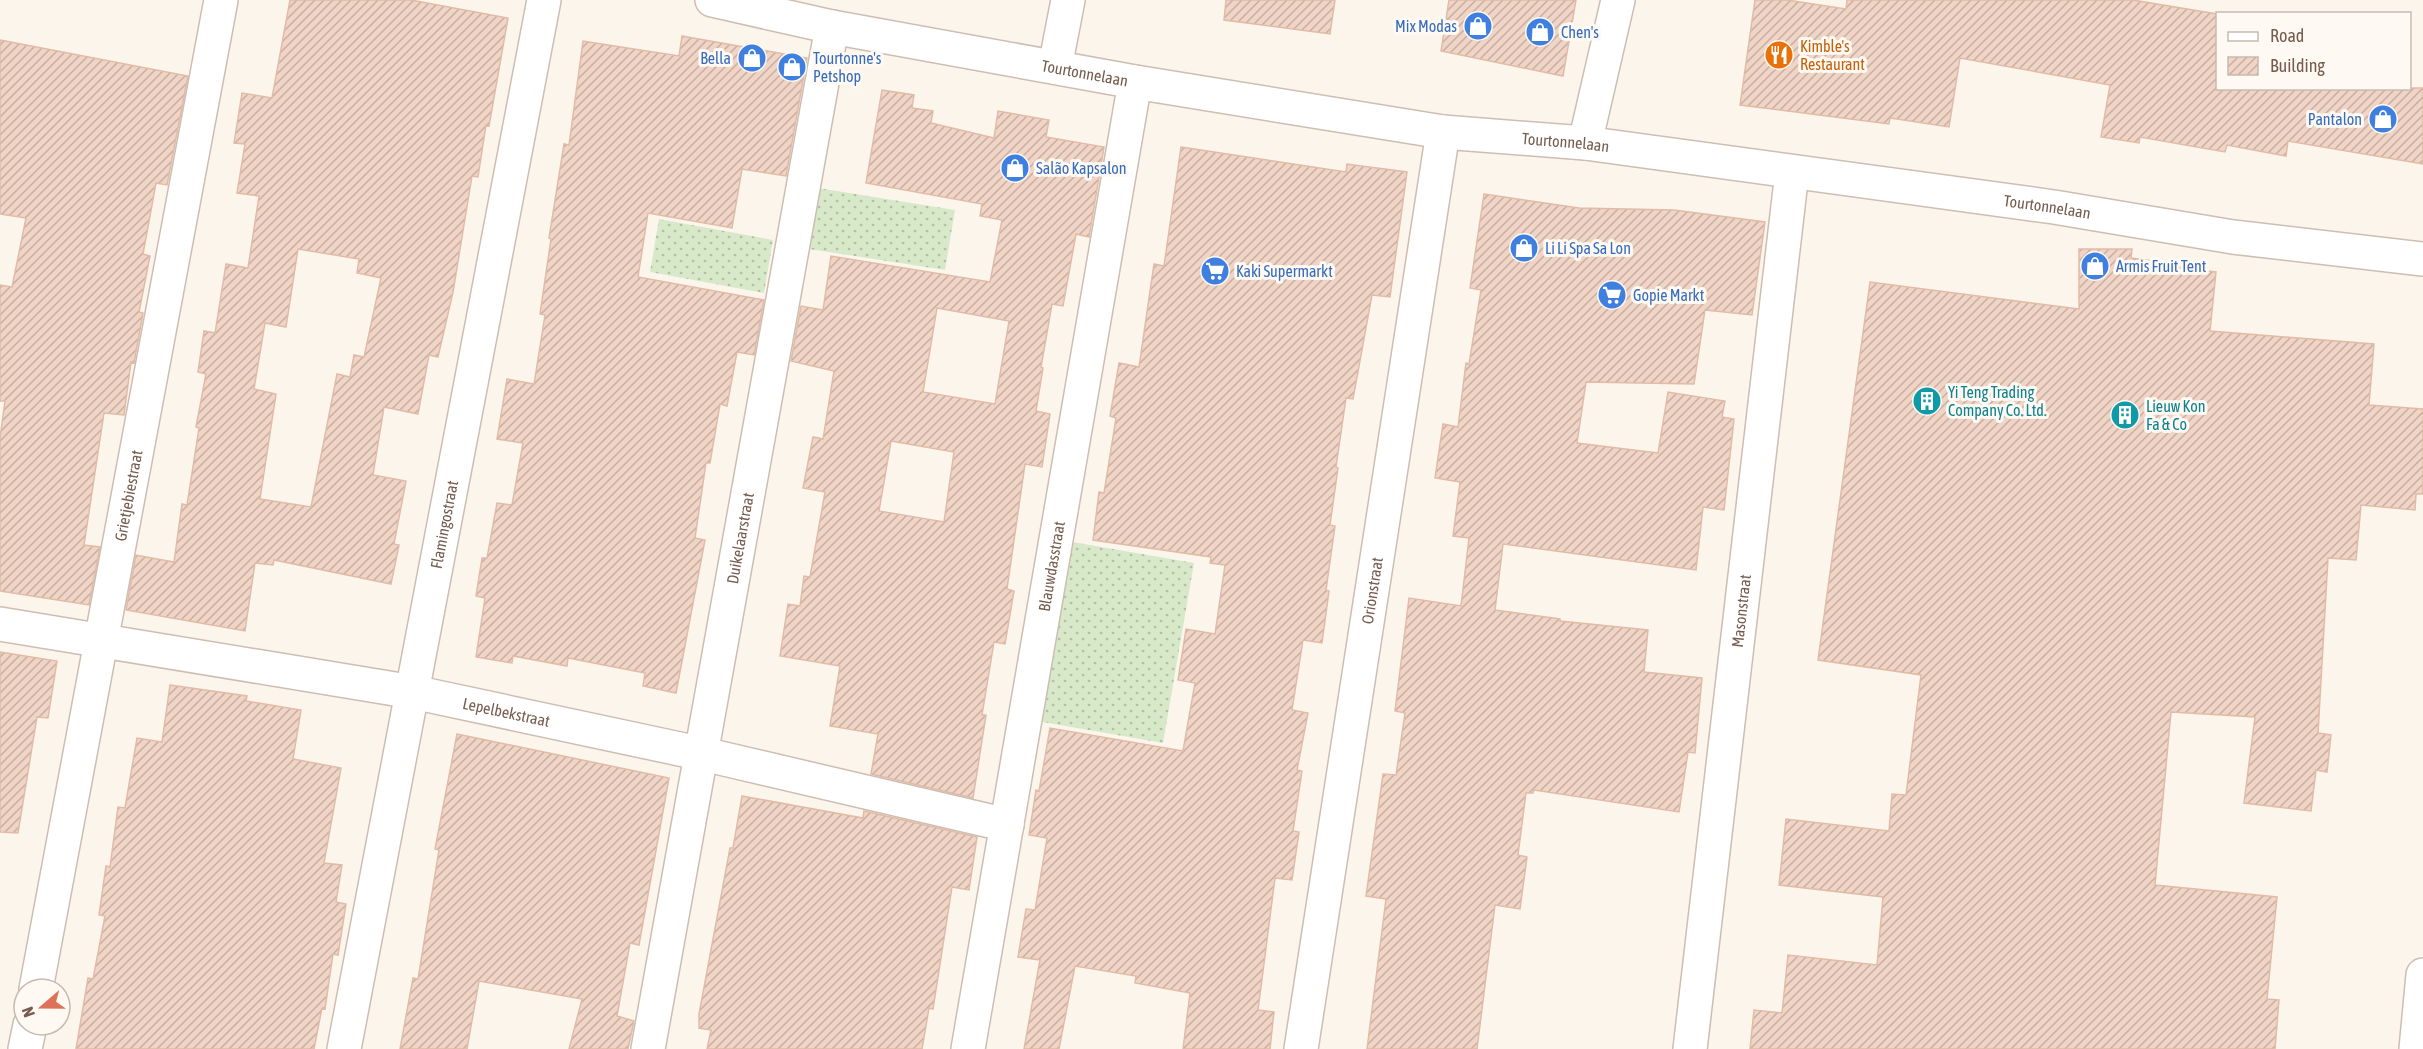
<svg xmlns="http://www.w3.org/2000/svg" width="2423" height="1049" font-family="'Asap Condensed',sans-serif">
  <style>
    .grass { fill: url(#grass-dots) }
    .building { fill: url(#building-hatch); stroke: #e2bba6; stroke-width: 1.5; fill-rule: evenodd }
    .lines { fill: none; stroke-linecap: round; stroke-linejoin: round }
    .minor-casing { stroke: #cebdb1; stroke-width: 36 }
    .tertiary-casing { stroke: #cebdb1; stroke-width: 36 }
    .minor { stroke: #fff; stroke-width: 33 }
    .tertiary { stroke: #fff; stroke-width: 33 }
    .labels { text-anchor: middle; stroke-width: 6; stroke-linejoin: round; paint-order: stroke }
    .shop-label { font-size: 16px; fill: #366cbe; stroke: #fef9f2; text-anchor: start }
    .food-label { font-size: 16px; fill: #c56008; stroke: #fef9f2; text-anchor: start }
    .street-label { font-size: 16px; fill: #765c4f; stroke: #fef9f2 }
    .culture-label { font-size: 16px; fill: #0d838f; stroke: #fef9f2; text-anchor: start }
  </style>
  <defs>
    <pattern id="grass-dots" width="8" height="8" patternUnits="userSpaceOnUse" patternTransform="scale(1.5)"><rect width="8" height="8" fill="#d8e9ca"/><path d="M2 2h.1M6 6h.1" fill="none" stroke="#b4c0a6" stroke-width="1.8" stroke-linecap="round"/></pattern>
    <pattern id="building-hatch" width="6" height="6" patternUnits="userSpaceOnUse" patternTransform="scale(1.5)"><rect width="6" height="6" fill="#f0d4c5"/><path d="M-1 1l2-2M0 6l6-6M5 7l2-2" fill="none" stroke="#c7afa2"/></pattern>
  </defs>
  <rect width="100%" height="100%" fill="#fcf5ec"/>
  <!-- grass -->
  <path class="grass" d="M818,188L955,210L945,270L809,249Z
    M659,219L773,240L764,293L650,272Z
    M1061,540L1194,563L1163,743L1031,720Z"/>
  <!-- building -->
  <path class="building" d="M290,0H411L508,18L489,126L486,125L478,177L472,176L453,292L438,357L429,355L418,414L384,407L373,475L406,481L394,544L399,545L391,584L274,560L273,565L255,563L245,631L126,610L136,555L174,562L182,504L187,505L199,428L196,427L206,374L198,372L204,331L215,333L226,264L248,268L259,196L237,193L245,144L234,143L242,93L272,98ZM298,249L359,259L357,273L381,278L364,357L354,355L350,377L337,374L311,507L260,499L276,394L254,389L265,323L286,327Z
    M1226,0H1335L1330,34L1224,20Z
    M1449,0H1576L1563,76L1441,51Z
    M1755,0H1787L1846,9L1847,0H2133L2217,14V88H2423V164L2288,141L2286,156L2227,145L2225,152L2140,137L2139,143L2101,137L2110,85L1960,58L1949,127L1890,118L1889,124L1740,105Z
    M682,36L807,58L786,176L742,169L732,228L648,213L638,277L764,300L754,355L737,352L727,406L720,404L710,463H706L695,538L705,540L676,693L643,686L645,673L568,658L567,666L513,656L512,663L476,657L485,598L476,596L482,558H487L497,503L512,505L523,443L497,439L507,379L534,384L545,315L540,314L551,239L549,238L564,144L569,145L583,41L679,56Z
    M0,40L188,76L167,185L156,183L143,254L150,256L139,312L143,313L134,363L131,362L124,415L104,413L84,545L100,547L89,605L0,591V438L5,401H0V285L12,287L26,218L0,214Z
    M882,90L914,95L912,108L933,111L931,123L994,138L998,111L1049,120L1046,137L1104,147L1089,237L1076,234L1063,306L1052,304L1041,367L1043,368L1036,411L1050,414L1042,467L1025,464L1007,589L1014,591L1005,644L994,642L982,715H986L973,798L871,774L878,734L830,726L840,666L780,656L788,604L800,606L804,576L810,577L825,492L803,488L813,437L823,439L834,371L791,361L801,306L823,310L831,256L990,282L1002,220L980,216L982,204L866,183ZM937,308L1009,321L995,404L923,392ZM891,441L954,452L944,522L879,511Z
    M1181,147L1346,172L1347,164L1407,172L1390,297L1372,295L1353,399L1346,398L1336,467L1338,468L1330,525L1335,526L1326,590L1329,591L1322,643L1303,640L1292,710L1308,713L1297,770L1302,771L1293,831L1299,832L1292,880L1275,878L1258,1010L1274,1012L1270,1049H1183L1190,993L1135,983L1136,976L1075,966L1059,1049H1024L1040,960L1018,957L1026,909L1035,910L1047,838L1029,835L1036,790L1039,791L1050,728L1183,751L1195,683L1178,680L1186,629L1215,634L1225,565L1210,563L1211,557L1093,540L1099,492L1104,493L1116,418L1110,416L1119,363L1139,367L1154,264L1164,266Z
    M1484,194L1579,208L1674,210L1765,222L1752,315L1705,310L1694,384L1586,382L1577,443L1658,453L1668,392L1725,401L1722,417L1734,419L1724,510L1703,507L1696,570L1503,544L1495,610L1560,619V621L1648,630L1644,672L1702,678L1695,753L1688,752L1679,812L1534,790L1533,793H1526L1518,855L1527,857L1520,909L1495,905L1477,1049H1367L1386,899L1366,896L1383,774L1396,775L1405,713L1395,711L1409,598L1461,606L1469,538L1453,536L1460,482L1435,478L1443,424L1458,427L1466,363L1469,364L1481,290L1470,288Z
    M2079,249H2132L2131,258L2182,265V268L2216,272L2210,331L2374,344L2369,405L2423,409V494H2416L2415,510L2361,505L2356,560L2328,558L2318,733L2331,735L2327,772L2316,770L2311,811L2244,803L2255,717L2171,712L2155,885L2277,897L2267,999L2279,1000L2275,1049H1750L1754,1010L1782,1013L1788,955L1877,965L1883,897L1779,885L1786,819L1889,831L1892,794L1906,795L1921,675L1818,660L1870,282L2079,309Z
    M0,652L57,661L48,718L37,717L18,833L0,832Z
    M170,685L247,696L246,701L301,710L293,759L341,768L324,863L342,865L336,902L346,904L338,955L333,954L325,1009L322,1008L314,1049H76L88,978L93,979L105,916L99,915L106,866L110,867L118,807L125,808L137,738L162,742Z
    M457,734L669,778L639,945L630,943L617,1016L634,1021L628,1049H569L582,999L479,981L467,1049H400L413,978L418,979L439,850L435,849Z
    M742,796L863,818L864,811L977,837L969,890L952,887L933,1009L929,1008L922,1049H707L711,1030L699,1028V1014L730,848H733Z"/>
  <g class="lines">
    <!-- minor casing -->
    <g class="minor-casing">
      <g id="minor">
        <path d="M1055,67L1068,0"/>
        <path d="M1585,143L1618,0"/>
        <path id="s1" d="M0,624L413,692L703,754L1007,825"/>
        <path id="s2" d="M36,989L221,0"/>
        <path d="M25,1049L30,1025"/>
        <path id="s3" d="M344,1049L544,0"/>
        <path id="s4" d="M648,1049L832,27"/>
        <path id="s5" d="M968,1049L1135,82"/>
        <path id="s6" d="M1301,1049L1443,132"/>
        <path id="s7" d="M1690,1049L1792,172"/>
        <path d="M2416,1049L2423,975"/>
      </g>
    </g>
    <!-- tertiary casing -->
    <g class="tertiary-casing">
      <g id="tertiary">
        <path id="s8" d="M712,0L832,27L1135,82L1443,132L1585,143L2054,207L2233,237L2423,259"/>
      </g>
    </g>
    <!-- minor -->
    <use href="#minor" class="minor"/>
    <!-- tertiary -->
    <use href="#tertiary" class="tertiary"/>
  </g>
  <!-- icons -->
  <defs>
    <g id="shop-disc" transform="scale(1.5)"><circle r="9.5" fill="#3f7fe0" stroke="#fef9f2"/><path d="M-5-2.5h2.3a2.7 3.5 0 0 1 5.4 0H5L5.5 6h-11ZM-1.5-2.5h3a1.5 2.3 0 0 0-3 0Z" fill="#fff"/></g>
    <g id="restaurant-disc" transform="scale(1.5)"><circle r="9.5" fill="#e8710a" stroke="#fef9f2"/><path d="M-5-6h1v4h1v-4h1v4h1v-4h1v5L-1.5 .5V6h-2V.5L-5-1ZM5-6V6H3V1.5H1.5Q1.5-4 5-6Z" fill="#fff"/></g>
    <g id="supermarket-disc" transform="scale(1.5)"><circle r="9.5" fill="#3f7fe0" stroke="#fef9f2"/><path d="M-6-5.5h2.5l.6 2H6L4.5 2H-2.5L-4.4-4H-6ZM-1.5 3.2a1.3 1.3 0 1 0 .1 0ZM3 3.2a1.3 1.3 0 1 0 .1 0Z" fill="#fff"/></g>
    <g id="building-disc" transform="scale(1.5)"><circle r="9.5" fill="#0f9aa8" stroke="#fef9f2"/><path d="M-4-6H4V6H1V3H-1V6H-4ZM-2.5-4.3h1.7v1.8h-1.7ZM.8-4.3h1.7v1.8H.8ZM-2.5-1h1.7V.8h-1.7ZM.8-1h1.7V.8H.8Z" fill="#fff"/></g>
  </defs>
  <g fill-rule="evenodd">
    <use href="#shop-disc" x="1478" y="26"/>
    <use href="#shop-disc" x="1540" y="32"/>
    <use href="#restaurant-disc" x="1779" y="55"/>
    <use href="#shop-disc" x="752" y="58"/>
    <use href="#shop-disc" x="792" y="67"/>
    <use href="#shop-disc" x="2383" y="119"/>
    <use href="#shop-disc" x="1015" y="168"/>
    <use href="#shop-disc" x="1524" y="248"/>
    <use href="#shop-disc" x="2095" y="266"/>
    <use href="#supermarket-disc" x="1215" y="271"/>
    <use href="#supermarket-disc" x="1612" y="295"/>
    <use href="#building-disc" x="1927" y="401"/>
    <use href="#building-disc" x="2125" y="415"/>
  </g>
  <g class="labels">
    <!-- shop labels -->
    <g class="shop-label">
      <text x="1457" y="32" text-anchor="end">Mix Modas</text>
      <text x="1561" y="38">Chen's</text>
      <text x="731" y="64" text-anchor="end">Bella</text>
      <text x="813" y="64">Tourtonne's<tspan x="813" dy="18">Petshop</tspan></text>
      <text x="2362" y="125" text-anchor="end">Pantalon</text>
      <text x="1036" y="174">Salão Kapsalon</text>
      <text x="1545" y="254">Li Li Spa Sa Lon</text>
      <text x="2116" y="272">Armis Fruit Tent</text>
      <text x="1236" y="277">Kaki Supermarkt</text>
      <text x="1633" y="301">Gopie Markt</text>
    </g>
    <!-- food labels -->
    <g class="food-label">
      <text x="1800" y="52">Kimble's<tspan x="1800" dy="18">Restaurant</tspan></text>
    </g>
    <!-- street labels -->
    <g class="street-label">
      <text dy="6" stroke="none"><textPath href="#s8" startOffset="380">Tourtonnelaan</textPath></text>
      <text dy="6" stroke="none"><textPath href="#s8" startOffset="866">Tourtonnelaan</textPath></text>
      <text dy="6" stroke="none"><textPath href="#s8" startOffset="1352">Tourtonnelaan</textPath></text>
      <text dy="6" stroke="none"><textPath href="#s2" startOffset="502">Grietjebiestraat</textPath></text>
      <text dy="6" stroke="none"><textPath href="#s3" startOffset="534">Flamingostraat</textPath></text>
      <text dy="6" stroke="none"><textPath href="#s4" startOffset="519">Duikelaarstraat</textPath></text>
      <text dy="6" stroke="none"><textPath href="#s5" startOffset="490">Blauwdasstraat</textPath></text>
      <text dy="6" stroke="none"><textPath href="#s6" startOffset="464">Orionstraat</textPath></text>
      <text dy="6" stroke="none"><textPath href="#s7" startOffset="441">Masonstraat</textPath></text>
      <text dy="6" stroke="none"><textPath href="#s1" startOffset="514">Lepelbekstraat</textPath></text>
    </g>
    <!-- culture labels -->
    <g class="culture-label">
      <text x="1948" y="398">Yi Teng Trading<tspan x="1948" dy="18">Company Co. Ltd.</tspan></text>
      <text x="2146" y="412">Lieuw Kon<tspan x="2146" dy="18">Fa &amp; Co</tspan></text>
    </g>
  </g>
  <!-- legend -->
  <rect x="2216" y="12" width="195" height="78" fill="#fef9f2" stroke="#c8bab1" stroke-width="1.5"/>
  <rect x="2228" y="32" width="30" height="9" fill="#ffffff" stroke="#c8bab1" stroke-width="1.5"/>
  <text x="2270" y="42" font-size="18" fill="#765c4f">Road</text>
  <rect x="2228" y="57" width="30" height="18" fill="url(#building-hatch)" stroke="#c8bab1" stroke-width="1.5"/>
  <text x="2270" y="72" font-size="18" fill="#765c4f">Building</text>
  <!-- north arrow -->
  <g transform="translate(42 1007) rotate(250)"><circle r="28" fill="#fef9f2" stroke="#c8bab1" stroke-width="1.5"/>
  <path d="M0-4.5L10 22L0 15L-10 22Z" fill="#de7259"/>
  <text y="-9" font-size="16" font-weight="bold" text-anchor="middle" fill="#765c4f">N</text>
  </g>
</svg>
